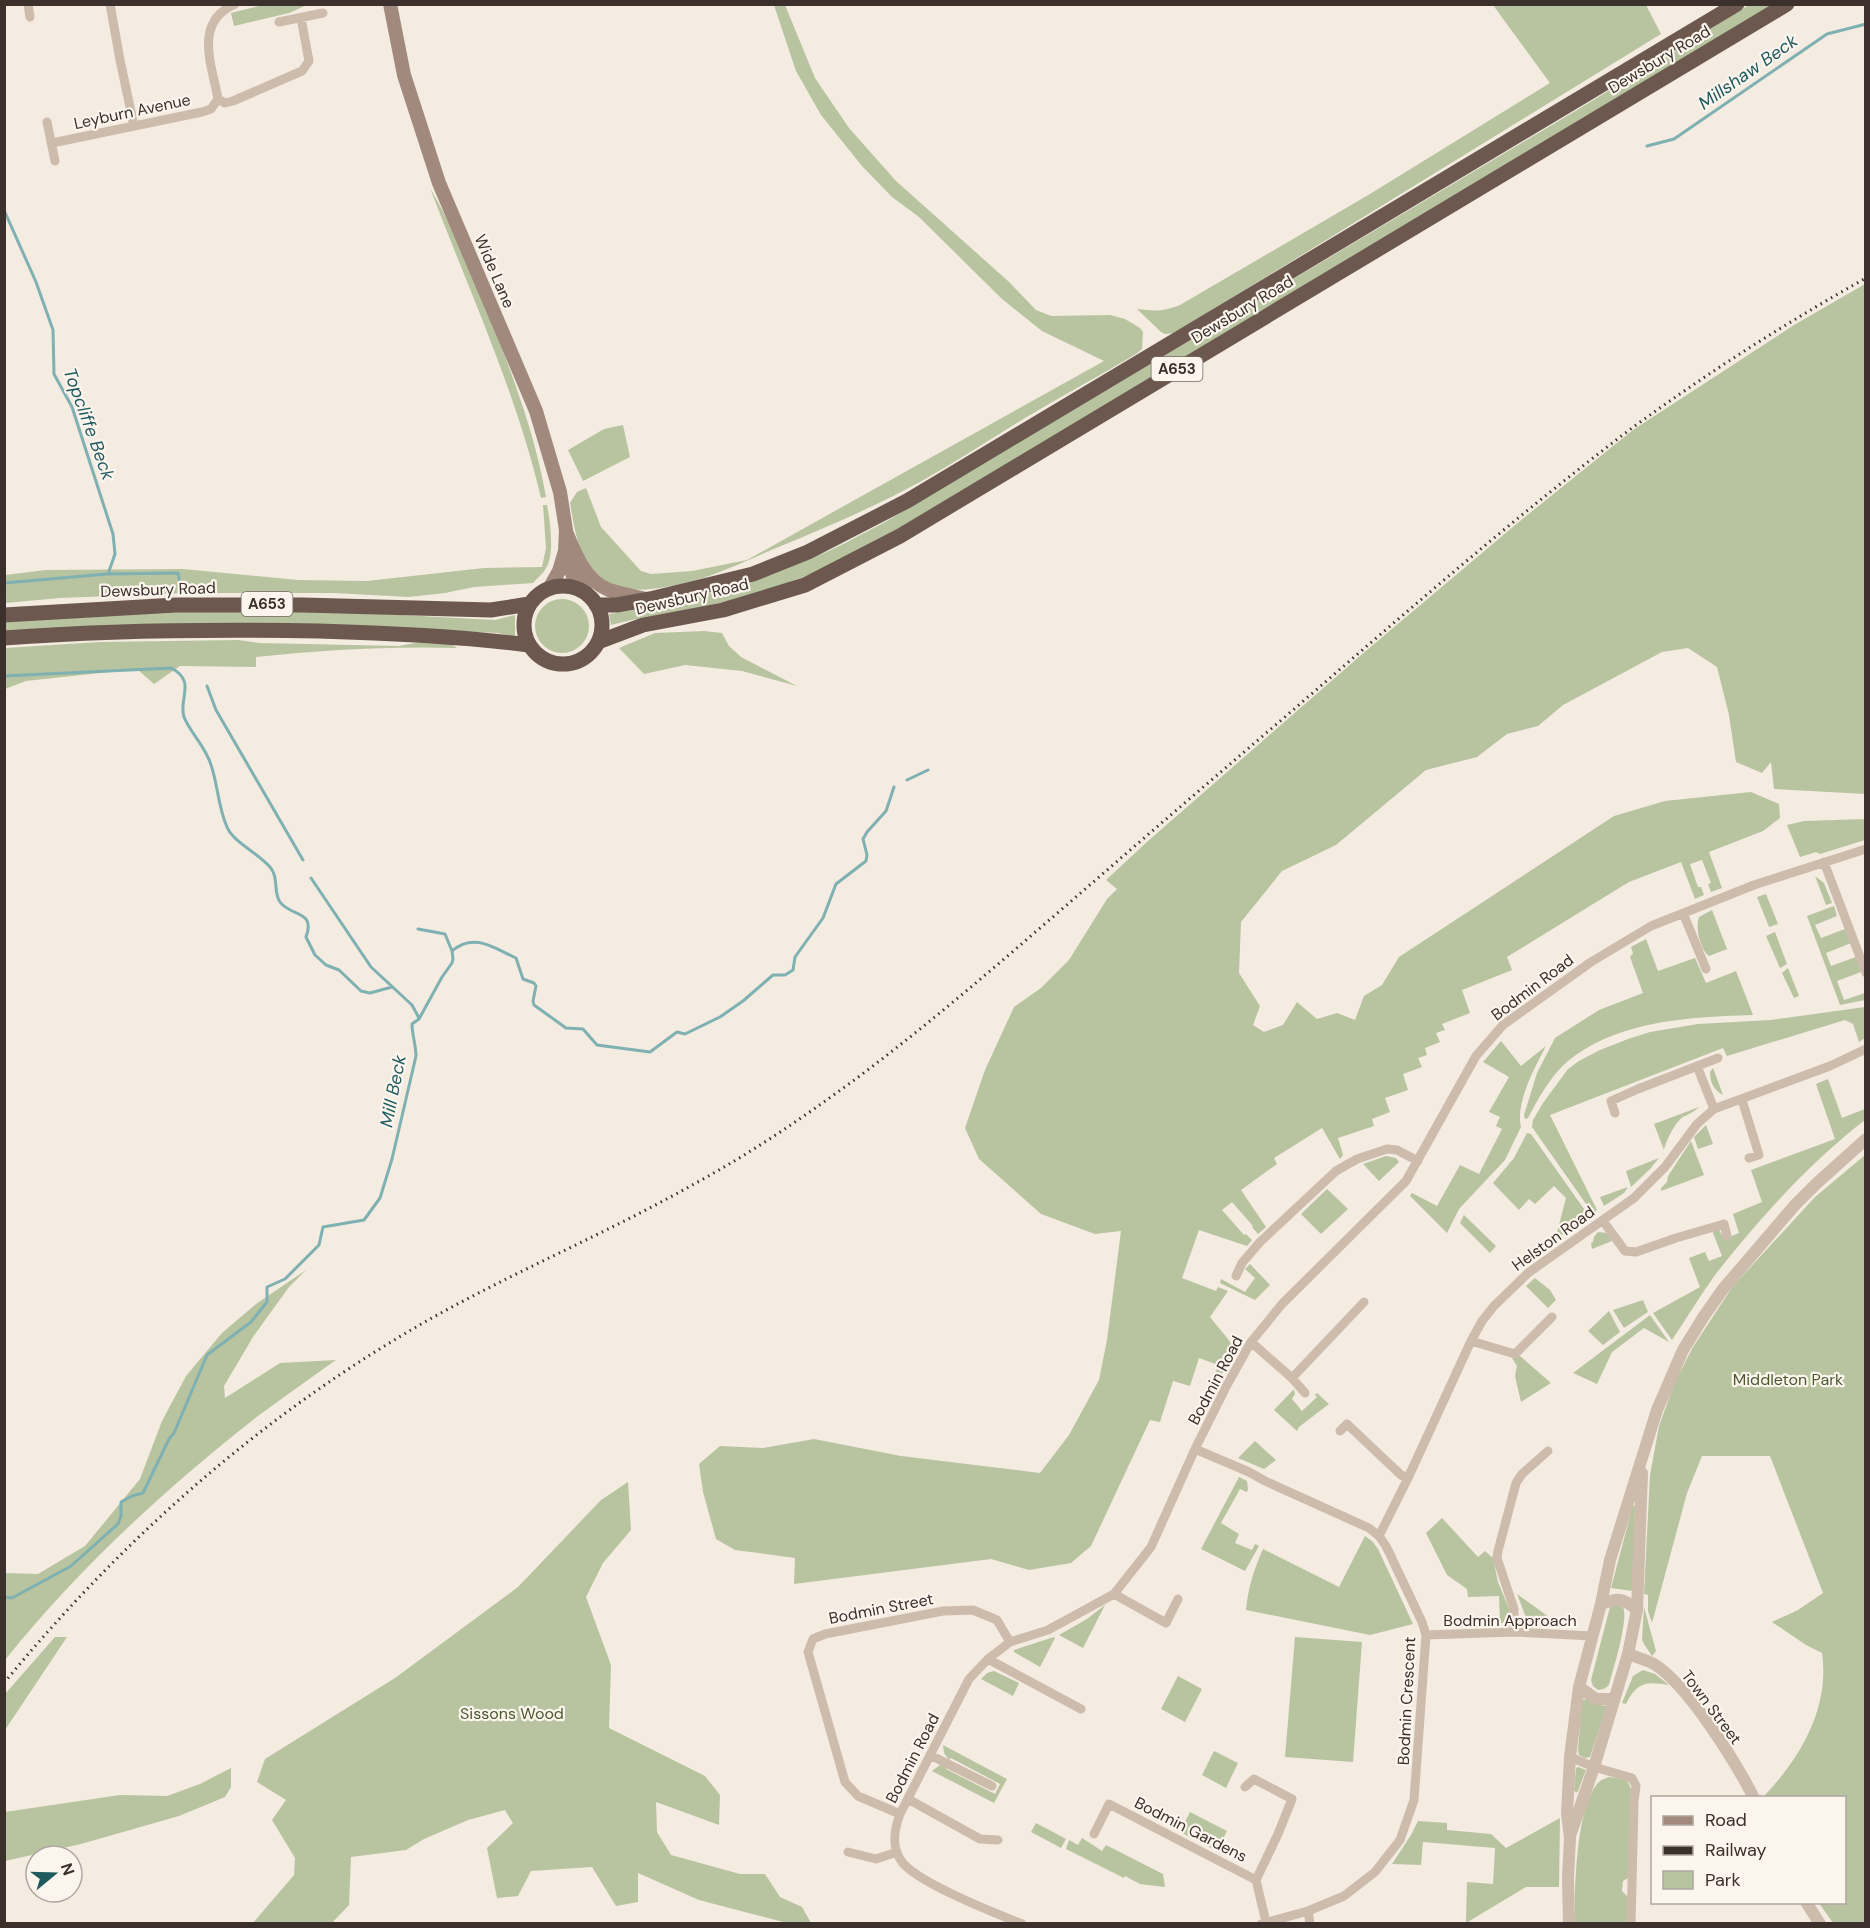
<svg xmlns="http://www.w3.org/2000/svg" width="1870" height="1928" font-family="'DM Sans',sans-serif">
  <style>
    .green { fill: #b8c4a0 }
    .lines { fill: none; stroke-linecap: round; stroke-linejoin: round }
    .stream { stroke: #7fb0b2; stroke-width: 3 }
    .minor { stroke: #cdbbac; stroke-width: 9 }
    .tertiary { stroke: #cdbbac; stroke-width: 12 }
    .secondary { stroke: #a18a7d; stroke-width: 14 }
    .trunk { stroke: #6c584f; stroke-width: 15 }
    .rail { stroke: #3b302b; stroke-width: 3; stroke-dasharray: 1.5 4.5; stroke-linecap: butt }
    .labels { text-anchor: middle; stroke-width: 4.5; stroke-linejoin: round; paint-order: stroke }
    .shield { fill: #fbf5ee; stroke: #756b66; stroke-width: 1.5 }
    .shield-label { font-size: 15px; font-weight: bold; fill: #3b302b }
    .street-label { font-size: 16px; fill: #3b302b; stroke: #fbf5ee }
    .park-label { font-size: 16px; fill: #4a5a2e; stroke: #fbf5ee }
    .water-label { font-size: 18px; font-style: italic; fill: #1f5a5e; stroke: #fbf5ee }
  </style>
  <rect width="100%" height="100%" fill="#f4ebe1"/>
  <!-- green -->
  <path class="green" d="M267,4H307V5L289,13L234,26L231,13Z
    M774,5H785L815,78L849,128L896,181L1008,281L1036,310L1051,316L1110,315L1125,319L1140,328L1143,332L1142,349L1136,354C1099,376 1062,396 1025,418C991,439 956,462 920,482C874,507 825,528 776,548C750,559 723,572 696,580C676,586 634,595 615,586C580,571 576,537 570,503L577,492L586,488L601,527L641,571L651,574L692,571L747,560L1104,361L1042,331L1002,299L919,217L892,197L862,166L821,115L796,71Z
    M1493,5H1646L1661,34L1175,333L1165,334L1161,332L1137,309C1155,311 1162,312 1180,305L1370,194L1550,83Z
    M1749,5H1776L878,544C832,565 786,587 737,599C695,610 652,614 611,625L609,614C679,602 741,587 807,560C834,550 860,535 885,522L1577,110Z
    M430,188C456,233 476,282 495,330C516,385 536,439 546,497L541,498C516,391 469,291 430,188Z
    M1865,284V794L1774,789L1771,762L1762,773L1736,762L1729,715L1717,667L1688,648L1662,652L1563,705L1538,726L1507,734L1477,757L1426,770L1336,845L1282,871L1241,922L1239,973L1260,1006L1253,1025L1264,1032L1283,1025L1297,1002L1317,1019L1337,1013L1355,1020L1364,996L1382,985L1399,957L1614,816L1665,801L1751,792L1779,804L1780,818L1763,831L1709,852L1722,888L1711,892L1708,884L1711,883L1702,860L1690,864L1698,887H1701L1704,895L1695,899L1681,862L1629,882L1507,957L1512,970L1462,990L1470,1013L1442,1024L1445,1030L1436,1033L1440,1042L1425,1048L1427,1055L1418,1058L1422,1067L1403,1074L1408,1090L1385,1098L1390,1112L1372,1119L1374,1126L1338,1138L1343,1155L1340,1159L1322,1128L1274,1158L1277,1164L1241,1190L1266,1227L1258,1234L1252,1227L1253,1226L1232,1202L1222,1210L1244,1235L1246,1234L1252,1240L1247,1246L1199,1230L1182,1278L1216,1291L1218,1287L1228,1291L1210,1317L1236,1349L1221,1376L1215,1375L1218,1365L1199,1358L1190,1386L1173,1381L1160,1422L1150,1420L1091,1546L1071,1563L1029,1570L991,1559L794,1584L795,1558L735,1550L716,1539L703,1492L699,1464L720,1446L763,1448L814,1439L901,1456L1040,1473L1069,1435L1099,1380L1107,1340L1121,1231L1095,1234L1041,1214L979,1159L965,1128L985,1070L1014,1007L1041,988L1069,960L1107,899L1117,889L1106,880L1148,841L1367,650L1520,521L1633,430L1794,325Z
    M623,425L630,457L583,481L568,450L604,429Z
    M543,505H547C550,520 555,555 546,568C543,574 537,578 533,583L474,587L445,593L409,597L334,593H188L60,598L5,603V575L46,570L183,569L298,580L367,581L484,568L542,567L546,548Z
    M535 626a27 27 0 1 1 54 0a27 27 0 1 1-54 0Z
    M245,610L364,613L495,620L515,615V637L498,633L375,627L5,632V619L72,615Z
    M704,631L722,633L729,646L741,657L797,686L742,671L685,665L644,674L619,648L655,633Z
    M238,640L259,643L399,646C416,643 442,636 457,648C390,646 323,650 256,657V667L180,666L154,684L137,669L26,681L5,689V648L100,642Z
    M1865,819V840L1820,854L1816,852L1800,857L1787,825L1804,821Z
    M1815,876L1824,883L1832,903L1826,905Z
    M1766,894L1778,924L1769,927L1757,897Z
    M1834,906L1837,916L1815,925L1821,938L1845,929L1851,943L1826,953L1831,966L1856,957L1861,972L1837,981L1844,1000L1865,993V1000L1840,1005L1807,916Z
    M1712,910L1727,949L1709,956C1700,949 1695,928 1699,917Z
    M1775,932L1787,964L1780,968L1766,936Z
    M1646,939L1658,971L1695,958L1706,983L1736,971L1753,1015C1691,1017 1618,1020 1568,1061C1551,1075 1538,1099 1528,1118L1525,1119L1524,1115L1537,1073L1555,1038L1599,1010L1643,993L1630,957L1633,953L1631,947Z
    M1788,968L1799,996L1794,998L1782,973Z
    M1865,1007V1038L1859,1042L1853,1024L1845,1020L1727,1056L1723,1048L1550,1115L1597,1210L1593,1214L1532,1127L1533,1120L1543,1103L1568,1069L1579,1061L1600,1050L1628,1039L1650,1032L1698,1024L1771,1020Z
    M1501,1041L1521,1066L1546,1046C1535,1067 1515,1103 1521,1127L1505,1160L1459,1209L1447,1233L1410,1196L1412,1193L1437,1206L1460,1165L1479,1174L1502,1129L1496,1126L1500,1117L1489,1112L1509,1077L1483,1062Z
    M1713,1068L1723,1095C1714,1090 1710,1083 1710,1072Z
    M1828,1079L1842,1118L1865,1109V1120C1809,1163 1759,1219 1715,1275C1700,1296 1686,1319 1672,1340L1653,1313L1700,1287L1689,1258L1705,1252L1709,1261L1722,1256L1711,1228L1717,1226L1724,1239L1739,1233L1733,1214L1762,1202L1751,1170L1835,1139L1816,1084Z
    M1699,1107C1694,1112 1689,1114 1683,1117C1675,1122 1666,1141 1664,1150L1654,1124Z
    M1706,1125L1713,1144L1698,1149L1694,1137Z
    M1527,1133L1531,1134L1589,1216L1555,1240L1566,1198L1554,1186L1535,1204L1529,1199L1519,1210L1493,1183L1514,1158Z
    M1691,1141L1704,1175L1661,1191V1188L1667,1182L1668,1176Z
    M1865,1155V1923H1833L1819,1903L1844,1902V1798H1766L1765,1795C1801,1757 1830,1707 1822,1653L1806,1645L1772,1622L1798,1610L1823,1593L1770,1456H1702L1687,1493L1652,1623L1648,1611V1595L1644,1594L1650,1475L1659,1426L1675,1382L1693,1347L1733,1286L1815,1197Z
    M1386,1156L1396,1158L1399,1162L1379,1181L1363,1164Z
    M1659,1158L1650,1169L1631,1187L1626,1171Z
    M1628,1187L1624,1193L1604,1206L1600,1197Z
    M1327,1189L1348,1209L1321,1234L1301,1214Z
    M1464,1215L1496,1246L1490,1253L1460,1223Z
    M1598,1232L1607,1233L1612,1241L1592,1249L1591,1243L1593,1242L1594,1237Z
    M1250,1264L1270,1285L1255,1300L1220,1283L1221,1279L1245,1292L1255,1278L1245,1269Z
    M306,1270L289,1287L253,1337L224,1386L225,1398L280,1363L336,1360C310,1378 284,1397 258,1416C166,1488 78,1569 5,1660V1573L38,1574L85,1546L140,1479L162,1421L186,1376L222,1333L256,1304Z
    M1535,1278L1550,1290L1556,1300L1548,1308L1526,1286Z
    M1643,1300L1648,1312L1624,1328L1613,1310Z
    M1609,1311L1620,1332L1603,1345L1588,1331Z
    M1650,1315L1669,1342L1644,1328L1612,1352L1597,1384L1573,1373Z
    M1520,1356L1551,1383L1521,1402L1515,1376L1517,1366L1512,1358Z
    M1294,1389L1295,1394L1292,1399L1302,1411L1317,1397L1315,1395L1317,1393L1329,1404L1299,1427L1297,1431L1274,1410Z
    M1255,1441L1276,1460L1264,1469L1238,1458Z
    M1239,1477L1247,1481L1248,1489L1247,1492L1240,1489L1221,1523L1239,1534L1235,1543L1252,1550L1255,1544L1259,1546L1245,1571L1201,1549Z
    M628,1482L631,1530L603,1563L586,1597L611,1665L609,1728L705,1776L720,1795L719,1825L656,1802L657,1832L671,1855L740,1874H765L780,1897L802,1907L811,1923H787L699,1900L638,1873V1902L616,1906L592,1867L531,1871L518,1896L497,1898L487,1848L513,1823L505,1810L468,1820L424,1839L406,1850L351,1857L349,1905L332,1923H253L294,1875L295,1858L272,1820L286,1800L257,1782L265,1759L395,1678L518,1587L601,1500Z
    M1633,1505L1635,1506L1633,1591L1611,1588Z
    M1442,1518L1478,1557L1485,1551L1493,1558L1498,1582L1510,1611L1507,1621L1504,1623H1500L1499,1596L1468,1597L1467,1589L1447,1575L1426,1533Z
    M1365,1536L1372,1541L1378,1549L1413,1624L1370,1635L1246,1610C1248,1588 1254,1569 1263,1549L1339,1587Z
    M1517,1594L1560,1625H1535L1527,1620Z
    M1615,1604L1623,1607C1629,1619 1613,1670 1609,1685L1604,1689L1598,1690L1593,1686L1591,1680L1610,1607Z
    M1105,1605L1083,1648L1059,1635L1087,1619Z
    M1644,1607L1656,1651L1652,1656L1644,1644L1642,1639Z
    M55,1637H67L5,1730V1694Z
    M1054,1637L1055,1638L1040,1667L1014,1652V1650Z
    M1295,1637L1362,1642L1353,1762L1285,1757Z
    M1643,1670L1655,1674L1669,1685C1646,1681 1637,1682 1626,1704L1622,1703L1633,1676Z
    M994,1671L1019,1683L1013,1696L981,1679L987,1673Z
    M1178,1676L1202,1689L1185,1722L1161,1709Z
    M1586,1699L1594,1704L1607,1706L1590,1757L1585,1758L1579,1755L1578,1750L1582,1701Z
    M943,1745L1007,1779L994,1803L932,1771L940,1765L947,1767L946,1769L995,1794L1000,1784L951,1758L949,1760L944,1753Z
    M1214,1751L1238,1763L1226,1788L1202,1775Z
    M1578,1767L1586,1770L1578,1791L1576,1793L1574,1790L1576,1768Z
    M231,1768V1787L225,1797L179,1816L81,1844L5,1861V1812L120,1795L167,1796L200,1784Z
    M1609,1777L1627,1780L1631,1789L1628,1878L1623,1881L1622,1891L1627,1896L1628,1923L1575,1924C1574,1892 1576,1808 1597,1784C1600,1780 1604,1779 1609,1777Z
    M1190,1812L1227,1831L1217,1851L1180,1832Z
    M1560,1818L1559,1887H1526L1466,1923L1467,1882L1493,1884L1495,1848L1423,1842L1421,1865L1392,1864L1411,1835L1418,1821L1447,1823V1830L1491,1834L1506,1848Z
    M1036,1823L1066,1839L1061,1848L1031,1832Z
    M1082,1838L1102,1851L1106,1845L1163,1874L1165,1887L1140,1884L1125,1876L1124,1878L1066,1849L1069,1840L1078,1845Z"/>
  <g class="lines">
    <!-- stream -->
    <path class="stream" d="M1647,146L1674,139L1827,34L1866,24
      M4,210L36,282L53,330L54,374L72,407L113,534L115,554L108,574L178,573L180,583
      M4,583L107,574
      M4,676L171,668C197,681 178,699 184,717C191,734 206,747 211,765C218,785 218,807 227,827C233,842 258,853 270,867C279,877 273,892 280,902C291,917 316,910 306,937L315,955L326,965L339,970L361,991L370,993L392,987
      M207,686L216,710L303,860
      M907,780L928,770
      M311,878L371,967L412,1005L419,1018
      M418,929L445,934L452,951
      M4,1597L12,1598L71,1566L118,1524L121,1516V1502L132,1496L143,1493L169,1439L174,1433L207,1355L251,1322L267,1302V1287L285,1279L319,1245L323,1227L364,1220L380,1198L392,1159L416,1056C416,1045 412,1035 412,1024L419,1019L442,977L452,963L453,959L452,951C474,932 494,948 516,958L523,979L534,983L536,986L533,1001L534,1005L566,1028L583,1029L597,1045L650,1052L677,1032L685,1034L720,1017L743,1001L773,975H785L793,970L795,957L823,918L836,884L866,861L867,855L863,839L867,832L886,811L894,787"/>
    <!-- minor -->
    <path class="minor" d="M28,4L30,17
      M110,4L120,60L134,126
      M279,22L323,13
      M218,99L225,103L233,101L302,71L309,61L301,18
      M218,99C212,65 193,22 235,4
      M47,122L55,161
      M52,143L202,112L211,109L218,99
      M1824,862L1866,973
      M1683,913L1706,969
      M1697,1066L1714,1109
      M1742,1100L1759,1155L1749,1158
      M1615,1113L1611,1101L1638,1089L1718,1058
      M1603,1221L1625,1251L1636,1252L1676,1238L1724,1224L1727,1236
      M1236,1276L1242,1263L1260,1242L1336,1171L1357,1159L1387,1149L1397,1150L1418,1161
      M1471,1341L1515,1354L1552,1317
      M1251,1342L1292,1378L1305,1393
      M1292,1378L1364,1302
      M1340,1431L1347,1424L1401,1475L1408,1478
      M1195,1449L1249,1472L1265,1481L1369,1528L1379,1536L1386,1546L1422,1622L1426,1635L1414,1800L1400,1840L1375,1872L1344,1896L1308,1911L1261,1924
      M1379,1536L1408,1478L1471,1341L1482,1321L1494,1306L1528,1273L1634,1198L1665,1167L1697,1124L1714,1109L1830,1066L1866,1049
      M1114,1594L1166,1623L1178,1599
      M1514,1632V1609L1497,1558L1498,1551L1516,1483L1522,1474L1548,1451
      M1426,1635L1514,1632L1592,1636
      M988,1659L1081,1709
      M930,1755L992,1786
      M1570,1757L1594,1767L1632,1778L1636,1786L1634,1801L1631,1924
      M1245,1787L1254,1779L1292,1799L1278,1834L1256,1880L1266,1922
      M908,1799L980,1839L998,1840
      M900,1814L858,1796L845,1782L808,1652L813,1639L825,1634L943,1611L973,1610L997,1620L1010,1642
      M1094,1834L1109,1804L1256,1880
      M848,1852L876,1859L897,1852
      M1308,1911L1310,1924
      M1022,1924C995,1913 918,1883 902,1862C891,1847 894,1830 900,1814L969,1679L988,1659L1010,1642L1048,1630L1114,1594L1151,1547L1195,1449L1227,1385L1251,1342L1282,1304L1406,1181L1476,1056L1503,1025L1591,962L1651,926L1754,885L1866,849"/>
    <!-- tertiary -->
    <path class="tertiary" d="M1601,1604C1619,1598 1622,1597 1637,1610
      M1628,1654C1636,1657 1646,1660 1654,1664C1688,1685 1735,1761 1754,1798
      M1579,1687L1596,1699H1613
      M1571,1833L1594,1767L1628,1654L1637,1610L1642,1473
      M1806,1902L1820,1924
      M1569,1924L1568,1877L1570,1838L1567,1813L1570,1757L1579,1687L1601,1604L1610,1560L1657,1410L1683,1350L1704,1316L1723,1289L1795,1205L1816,1184L1866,1139"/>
    <!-- secondary -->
    <path class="secondary" d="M390,4L404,75L439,183L536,411L560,492L566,530L565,551L559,571L549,589
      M567,534C576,556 586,581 609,590C621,594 634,596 646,599
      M565,551L573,576L590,597"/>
    <!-- trunk -->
    <path class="trunk" d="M524 625a39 39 0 1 1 78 0a39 39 0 1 1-78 0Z
      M596,605H617L650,599L753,574L808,552L907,501L1737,4
      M4,615L176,605H303L491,610L529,604
      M4,638C109,630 215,629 319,631C389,633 459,636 529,645
      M598,642L643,625L723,610L805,585L900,536L1787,4"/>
    <!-- rail -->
    <path class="rail" d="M4,1683C114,1549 243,1432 391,1342C488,1282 595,1240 694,1184C753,1152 807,1115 861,1075C946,1011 1026,940 1106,871C1183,804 1261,738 1338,671C1433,589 1528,507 1628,431C1704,375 1784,324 1866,278"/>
  </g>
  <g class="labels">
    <!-- shield labels -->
    <g class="shield">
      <rect x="1151.5" y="357" width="51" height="24" rx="4.5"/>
      <rect x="241.5" y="592" width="51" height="24" rx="4.5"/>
    </g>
    <g class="shield-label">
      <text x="1177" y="374">A653</text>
      <text x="267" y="609">A653</text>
    </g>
    <!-- street labels -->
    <g class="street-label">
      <text transform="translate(1659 59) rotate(-31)" y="6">Dewsbury Road</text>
      <text transform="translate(132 111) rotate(-12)" y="6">Leyburn Avenue</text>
      <text transform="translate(495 271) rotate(67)" y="6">Wide Lane</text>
      <text transform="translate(1242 309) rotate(-31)" y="6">Dewsbury Road</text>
      <text transform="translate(158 589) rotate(-2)" y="6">Dewsbury Road</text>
      <text transform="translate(692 596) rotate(-13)" y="6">Dewsbury Road</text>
      <text transform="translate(1532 987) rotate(-37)" y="6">Bodmin Road</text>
      <text transform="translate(1553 1238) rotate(-36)" y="6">Helston Road</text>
      <text transform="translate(1215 1380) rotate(-62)" y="6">Bodmin Road</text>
      <text transform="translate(881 1608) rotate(-11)" y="6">Bodmin Street</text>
      <text x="1510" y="1626">Bodmin Approach</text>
      <text transform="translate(1406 1701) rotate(-87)" y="6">Bodmin Crescent</text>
      <text transform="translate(1712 1707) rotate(53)" y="6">Town Street</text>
      <text transform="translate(912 1758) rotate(-63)" y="6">Bodmin Road</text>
      <text transform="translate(1191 1829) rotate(27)" y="6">Bodmin Gardens</text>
    </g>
    <!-- park labels -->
    <g class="park-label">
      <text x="1788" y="1385">Middleton Park</text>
      <text x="512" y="1719">Sissons Wood</text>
    </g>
    <!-- water labels -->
    <g class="water-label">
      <text transform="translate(1748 72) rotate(-35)" y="6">Millshaw Beck</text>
      <text transform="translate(89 424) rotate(70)" y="6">Topcliffe Beck</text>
      <text transform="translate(393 1091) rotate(-79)" y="6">Mill Beck</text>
    </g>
  </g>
  <!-- border -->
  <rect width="1870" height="1928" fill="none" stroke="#3b302b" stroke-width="12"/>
  <!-- legend -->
  <rect x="1651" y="1796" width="195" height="108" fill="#fbf5ee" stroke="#aea6a0" stroke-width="1.5"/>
  <rect x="1663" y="1816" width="30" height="9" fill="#a18a7d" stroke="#aea6a0" stroke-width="1.5"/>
  <text x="1705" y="1826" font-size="18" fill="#3b302b">Road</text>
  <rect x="1663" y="1846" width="30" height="9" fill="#3b302b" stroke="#aea6a0" stroke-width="1.5"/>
  <text x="1705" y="1856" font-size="18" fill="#3b302b">Railway</text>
  <rect x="1663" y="1871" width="30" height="18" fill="#b8c4a0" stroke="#aea6a0" stroke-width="1.5"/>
  <text x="1705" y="1886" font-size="18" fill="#3b302b">Park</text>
  <!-- north arrow -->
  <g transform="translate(54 1874) rotate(71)"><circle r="28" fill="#fbf5ee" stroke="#aea6a0" stroke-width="1.5"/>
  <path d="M0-4.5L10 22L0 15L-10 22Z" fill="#1f5a5e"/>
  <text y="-9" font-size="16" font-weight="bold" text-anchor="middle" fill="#3b302b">N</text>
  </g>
</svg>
